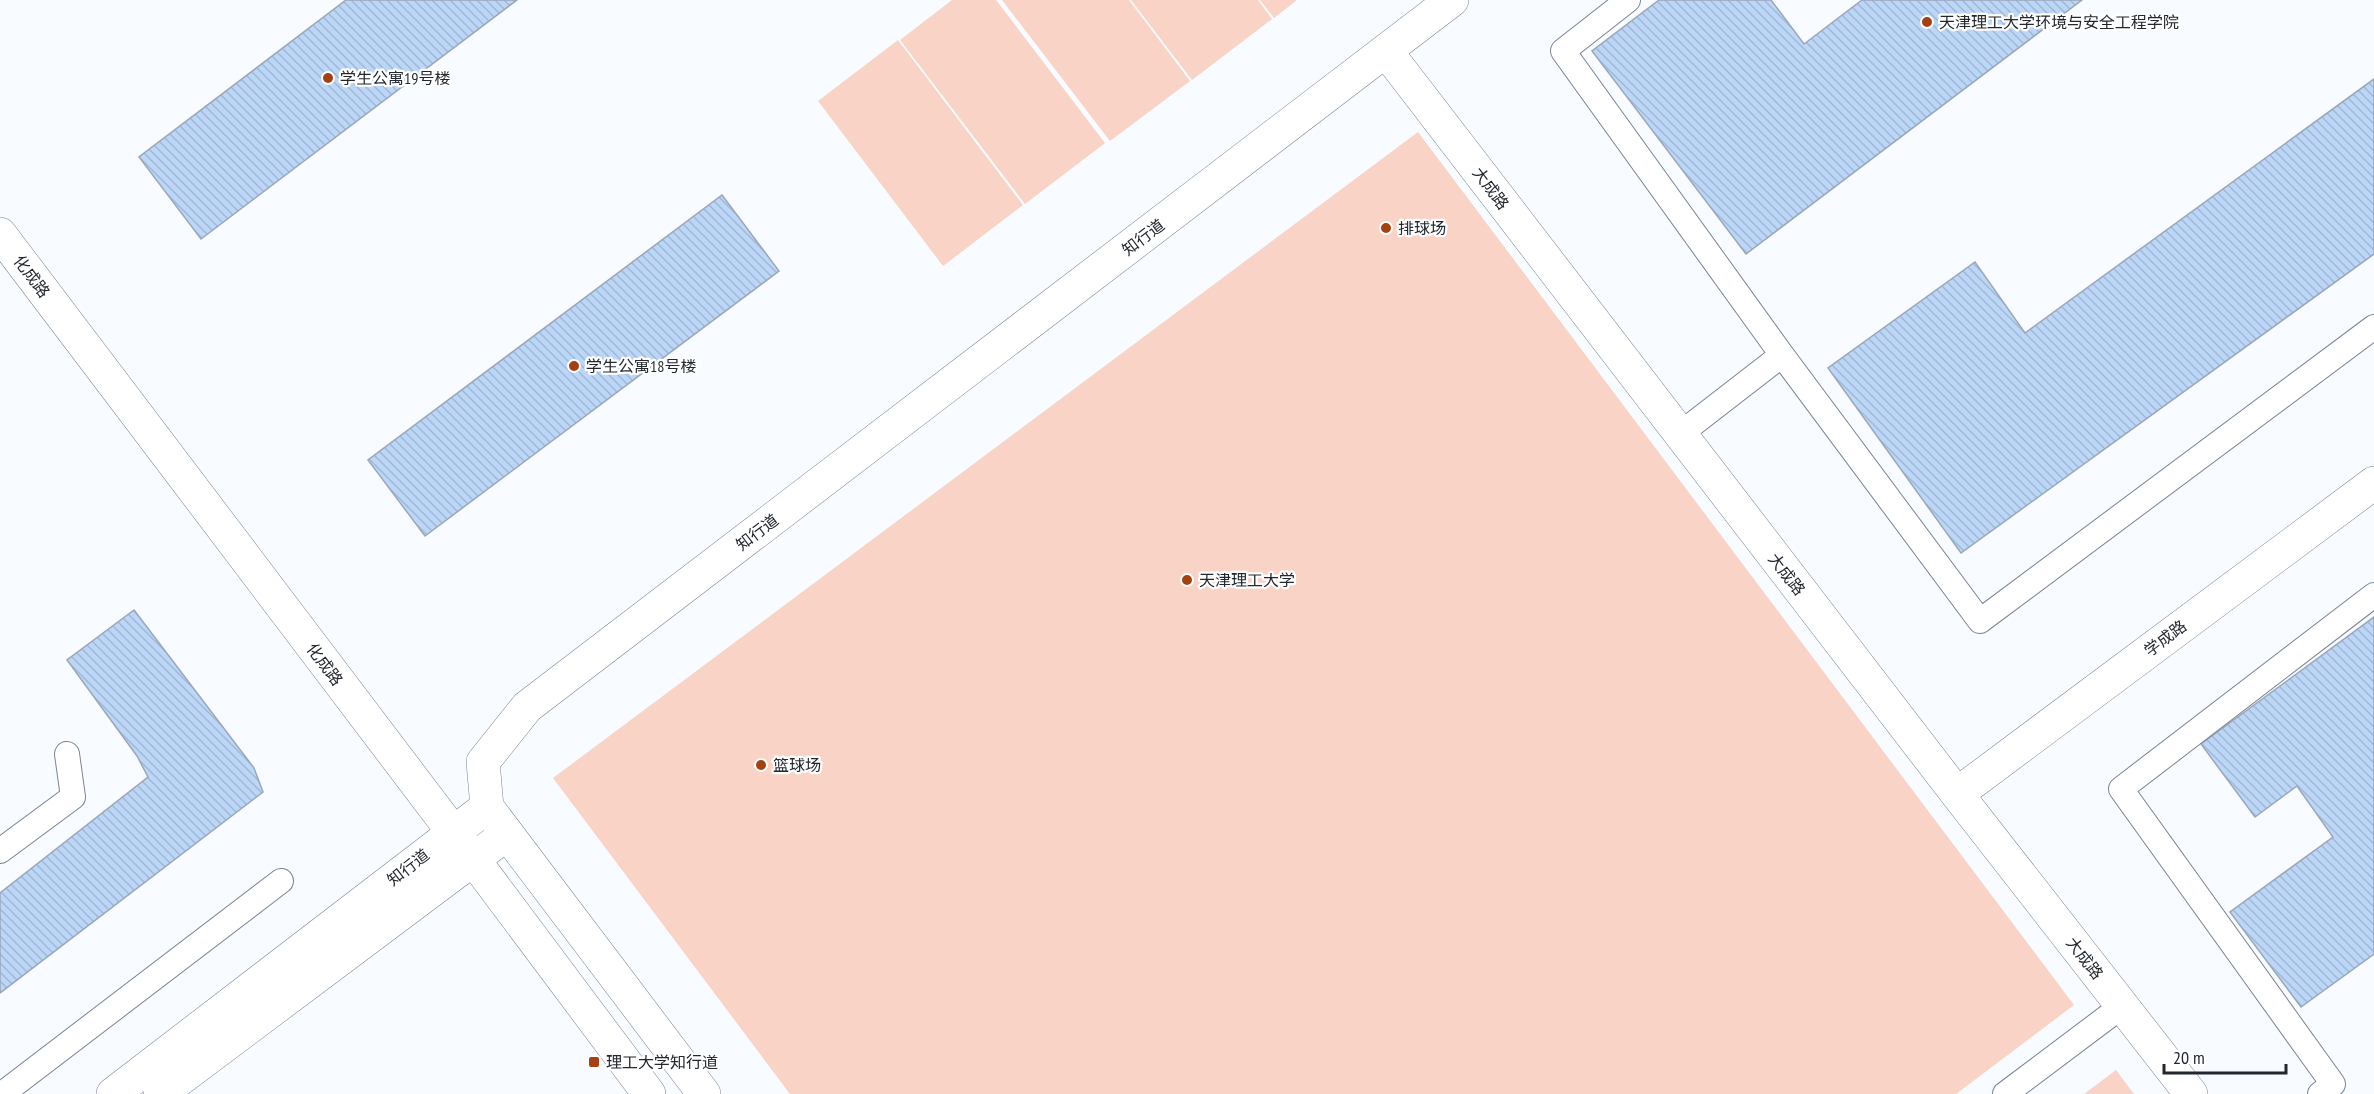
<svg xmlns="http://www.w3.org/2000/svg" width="2374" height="1094" font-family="'PT Sans Narrow','Noto Sans SC',sans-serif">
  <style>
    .pitch { fill: #f9d3c5 }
    .building { fill: url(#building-back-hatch); stroke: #9aa7b8; stroke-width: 1.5 }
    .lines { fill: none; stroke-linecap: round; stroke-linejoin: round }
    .service-casing { stroke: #788495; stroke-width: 26 }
    .minor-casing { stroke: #788495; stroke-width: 34 }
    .tertiary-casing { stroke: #788495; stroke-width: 34 }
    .service { stroke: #fff; stroke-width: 24 }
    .minor { stroke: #fff; stroke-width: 33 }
    .tertiary { stroke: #fff; stroke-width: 33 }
    .poi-dot { fill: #a54011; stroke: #fff; stroke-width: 2 }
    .labels { text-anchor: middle; stroke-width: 4.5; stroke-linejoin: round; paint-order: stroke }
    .poi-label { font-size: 16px; fill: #23282f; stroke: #fff; text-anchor: start }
    .street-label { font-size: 16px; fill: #23282f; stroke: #fff }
  </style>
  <defs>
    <pattern id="building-back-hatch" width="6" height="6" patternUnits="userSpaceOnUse" patternTransform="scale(1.5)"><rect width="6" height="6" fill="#bcd6f8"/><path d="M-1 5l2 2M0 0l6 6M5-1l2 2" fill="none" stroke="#a1b8d5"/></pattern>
  </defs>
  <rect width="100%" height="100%" fill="#f8fbff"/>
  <!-- pitch -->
  <path class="pitch" d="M952,0H996L1105,143L1025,204L900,40Z
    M1002,0H1129L1190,81L1110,141Z
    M1131,0H1258L1272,19L1192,80Z
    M1260,0H1297L1274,18Z
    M898,40L1023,205L943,266L818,101Z
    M1418,132L2074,1005L1956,1094H790L553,778Z
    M2116,1070L2134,1094H2084Z"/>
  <!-- building -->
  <path class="building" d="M346,0H517L201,239L139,157Z
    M1659,0H1771L1804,44L1862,0H2082L1746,254L1592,51Z
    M2374,79V254L1961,553L1828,368L1975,262L2025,333Z
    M722,195L779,271L425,536L368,460Z
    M134,610L254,768L263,792L0,993V893L148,777L137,756L67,660Z
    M2374,617V954L2301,1007L2230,912L2333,837L2297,786L2255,817L2201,744Z"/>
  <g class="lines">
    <!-- service casing -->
    <g class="service-casing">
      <path id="service" d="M1628,0L1563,51L1782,355
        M1680,434L1782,355L1980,621L2374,327
        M0,851L73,797L67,754
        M2,1094L281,881
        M2005,1094L2122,1006
        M2320,1094L2333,1084L2121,789L2374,595"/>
    </g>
    <!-- minor casing -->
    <g class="minor-casing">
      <path id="minor" d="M1386,51L1957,794L2191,1094
        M0,234L453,832
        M1957,794L2374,483
        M113,1094L487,807
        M160,1094L507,834"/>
    </g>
    <!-- tertiary casing -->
    <g class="tertiary-casing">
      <path id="tertiary" d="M453,832L649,1094
        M704,1094L487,807L483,762L527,707L1452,0"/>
    </g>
    <!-- service -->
    <use href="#service" class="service"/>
    <!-- minor -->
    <use href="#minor" class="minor"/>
    <!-- tertiary -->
    <use href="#tertiary" class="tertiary"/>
  </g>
  <!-- markers -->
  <g class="poi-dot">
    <circle cx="1927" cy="22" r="6"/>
    <circle cx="328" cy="78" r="6"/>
    <circle cx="1386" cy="228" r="6"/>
    <circle cx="574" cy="366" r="6"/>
    <circle cx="1187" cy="580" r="6"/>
    <circle cx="761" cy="765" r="6"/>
    <rect x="588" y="1056" width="12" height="12" rx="3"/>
  </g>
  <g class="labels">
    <!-- poi labels -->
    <g class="poi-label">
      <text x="1939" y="28">天津理工大学环境与安全工程学院</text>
      <text x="340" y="84">学生公寓19号楼</text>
      <text x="1398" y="234">排球场</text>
      <text x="586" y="372">学生公寓18号楼</text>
      <text x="1199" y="586">天津理工大学</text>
      <text x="773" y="771">篮球场</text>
      <text x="606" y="1068">理工大学知行道</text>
    </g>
    <!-- street labels -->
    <g class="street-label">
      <text transform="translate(1491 188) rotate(53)" y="6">大成路</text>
      <text transform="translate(1143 237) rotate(-37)" y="6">知行道</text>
      <text transform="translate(32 276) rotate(53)" y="6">化成路</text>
      <text transform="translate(757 532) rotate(-37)" y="6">知行道</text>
      <text transform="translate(1787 574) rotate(52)" y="6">大成路</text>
      <text transform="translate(2165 638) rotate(-37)" y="6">学成路</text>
      <text transform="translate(325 664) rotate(53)" y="6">化成路</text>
      <text transform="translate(408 867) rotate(-38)" y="6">知行道</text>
      <text transform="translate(2085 958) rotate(52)" y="6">大成路</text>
    </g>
  </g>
  <!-- scale -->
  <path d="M2164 1064v9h122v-9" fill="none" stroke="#23282f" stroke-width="3"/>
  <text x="2173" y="1064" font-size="18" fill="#23282f" stroke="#ffffff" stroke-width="4.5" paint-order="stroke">20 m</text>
</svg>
